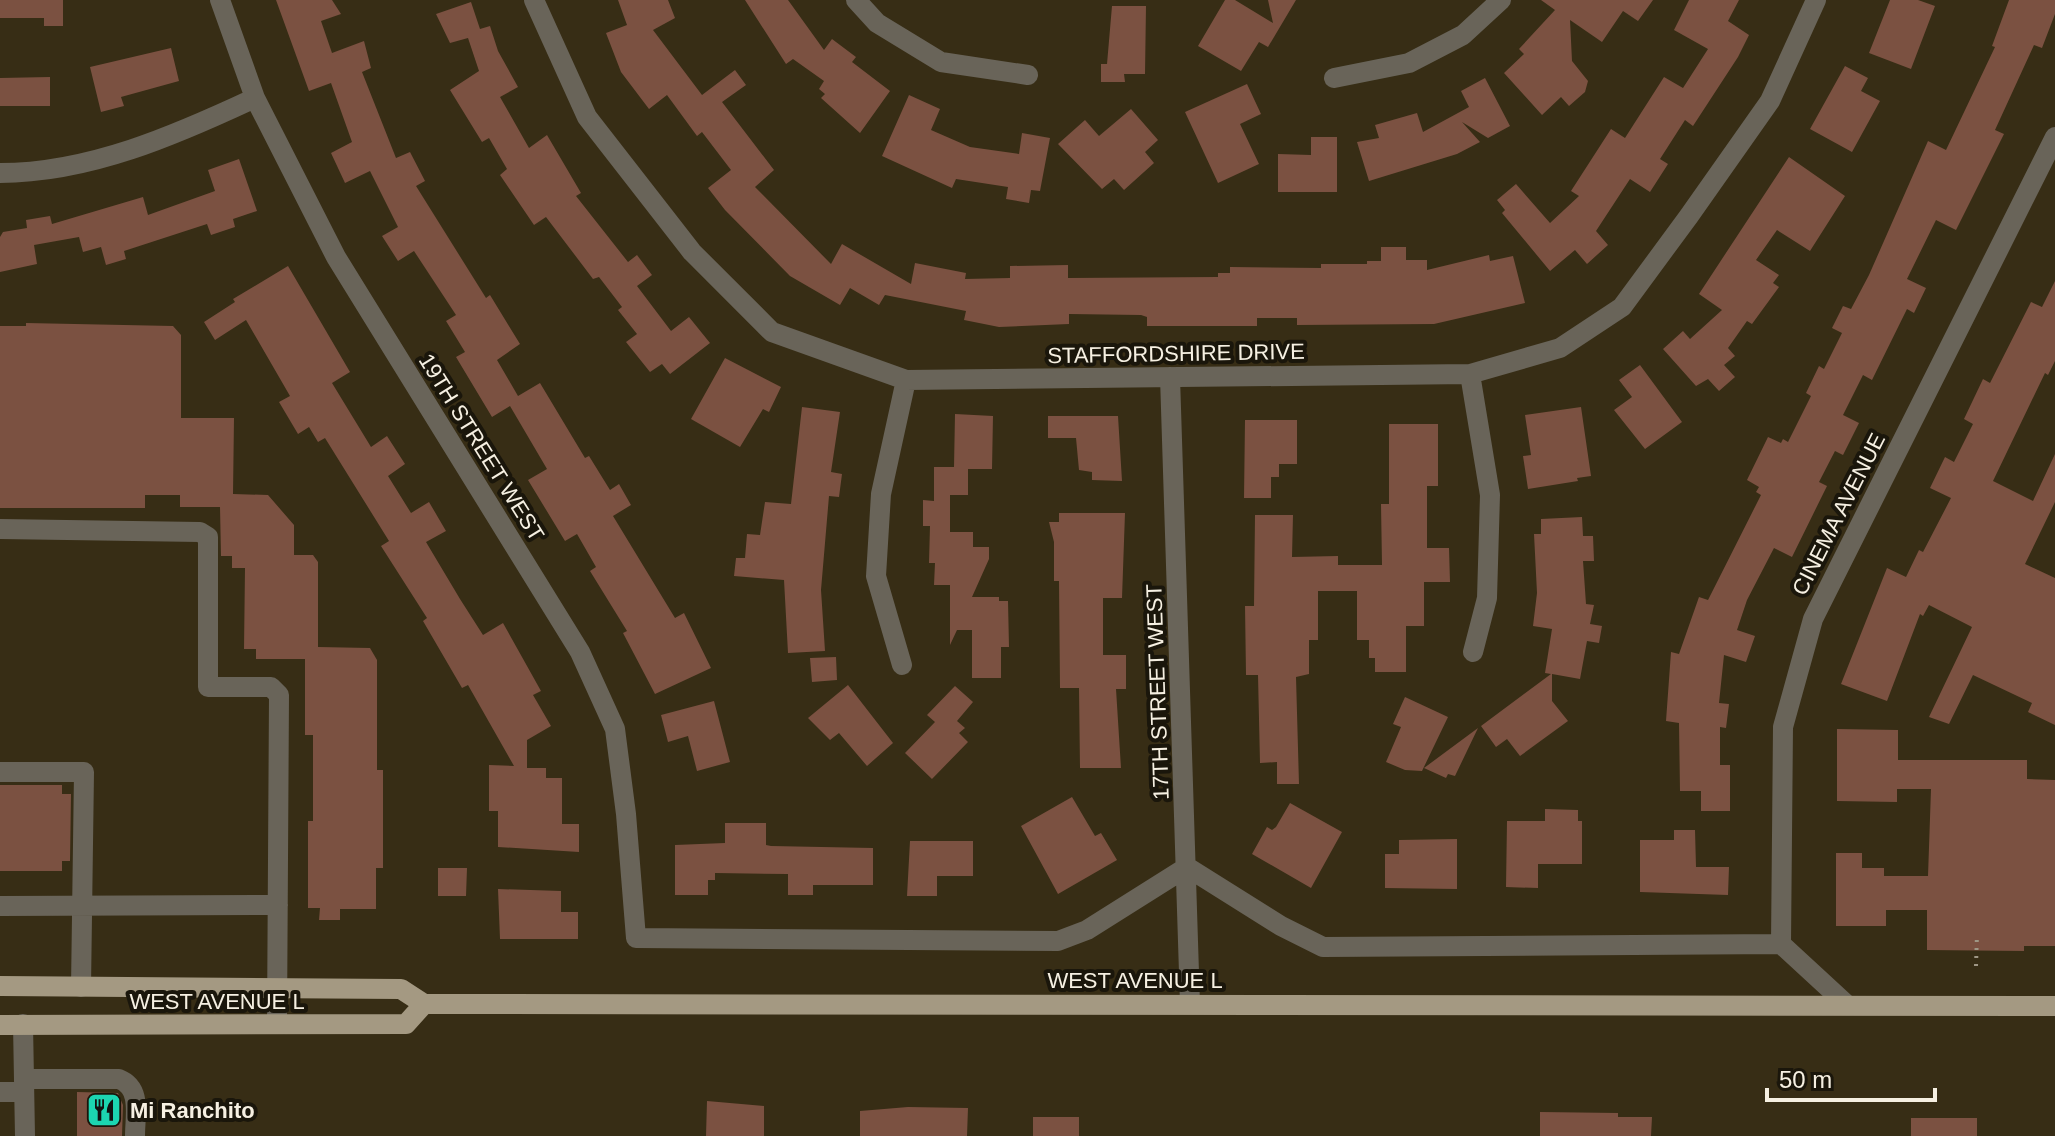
<svg xmlns="http://www.w3.org/2000/svg" width="2055" height="1136" font-family="Helvetica,sans-serif">
  <style>
    .building { fill: #7b5141 }
    .lines { fill: none; stroke-linecap: round; stroke-linejoin: round }
    .path { stroke: #9f9785; stroke-width: 4; stroke-dasharray: 2 6; stroke-linecap: butt }
    .minor { stroke: #696459; stroke-width: 20 }
    .major { stroke: #a49982; stroke-width: 20 }
    .labels { text-anchor: middle; stroke-width: 8; stroke-linejoin: round; paint-order: stroke }
    .street-label { font-size: 22px; fill: #f6f0e2; stroke: #1a160b }
    .poi-label { font-size: 22px; font-weight: bold; fill: #f6f0e2; stroke: #1a160b; text-anchor: start }
  </style>
  <rect width="100%" height="100%" fill="#372d15"/>
  <!-- building -->
  <path class="building" d="M0,0H63V26H44V18H0Z
    M276,0H332L341,14L321,21L332,53L364,41L371,68L362,72L396,158L410,152L425,181L416,186L486,298L490,295L520,344L497,360L518,396L540,383L585,458L589,456L610,490L619,484L631,505L613,516L675,618L684,613L711,668L655,694L623,633L627,631L590,571L596,567L577,534L565,541L528,480L547,469L510,406L492,417L456,357L465,352L446,321L456,315L414,251L398,261L382,236L398,227L370,171L345,183L331,153L352,142L331,83L309,91Z
    M618,0H668L675,18L653,30L702,95L735,70L746,85L722,102L774,170L755,187L831,264L842,244L911,284L915,263L966,273L965,279L1010,278V266L1068,265V278L1218,277V273H1230V267L1321,268V264H1367V261H1381V247H1406V260H1427V270L1489,255L1490,261L1513,256L1525,303L1434,324L1297,325V318H1257V326H1147V317L1141,315L1069,314V324L999,327L964,320L966,311L885,295L879,305L850,288L840,305L790,276L725,210L708,188L731,170L702,132L697,136L667,95L649,109L621,72L606,33L627,25Z
    M745,0H788L824,50L832,39L856,57L852,62L890,91L860,133L821,98L825,94L819,89L824,81L793,59L786,64Z
    M1225,0H1235L1273,23L1268,0H1296L1268,47L1259,42L1241,71L1198,46Z
    M1541,0H1653L1638,21L1623,11L1602,42L1570,20L1572,61L1588,81L1585,92L1569,106L1561,97L1542,115L1504,73L1524,54L1519,49L1555,10Z
    M1689,0H1739L1728,21L1749,35L1738,57L1693,126L1685,120L1660,159L1668,164L1650,192L1630,179L1596,231L1608,245L1587,264L1575,250L1550,271L1502,213L1505,210L1497,200L1516,184L1550,223L1579,196L1571,191L1611,129L1625,138L1664,77L1683,88L1708,49L1674,30Z
    M1890,0H1918L1935,6L1911,69L1869,53Z
    M2009,0H2055V14L2042,48L2034,45L1995,130L2004,134L1956,230L1936,220L1907,279L1926,288L1914,313L1907,309L1872,380L1863,375L1843,415L1859,423L1843,455L1835,451L1819,482L1827,486L1792,557L1774,548L1747,600L1737,630L1755,636L1746,662L1724,655L1719,703L1729,704L1726,728L1720,727V765H1730V811H1701V791H1680L1679,723L1666,721L1671,652L1679,654L1699,597L1708,600L1761,495L1756,492L1759,487L1747,480L1768,437L1781,443L1783,439L1788,442L1811,396L1806,393L1819,366L1824,369L1842,333L1832,328L1843,306L1851,309L1869,275L1928,141L1946,150L1995,47L1992,46Z
    M471,2L480,29L490,26L498,51L518,87L500,97L529,148L547,135L581,193L576,196L628,262L637,255L652,275L637,286L671,331L689,317L710,343L670,374L662,364L650,372L626,342L637,334L618,310L622,307L599,277L593,279L546,217L534,225L500,175L507,169L489,138L482,142L450,90L479,71L468,38L450,43L436,14Z
    M1112,6H1146L1145,74H1124L1125,82H1101V64H1107Z
    M171,48L179,81L121,97L124,106L101,112L90,67Z
    M1845,66L1868,78L1861,91L1880,101L1852,152L1810,129Z
    M50,77V106H0V78Z
    M1485,78L1510,126L1488,138L1462,122L1480,142L1457,154L1369,181L1357,142L1379,138L1375,125L1417,113L1423,132L1469,107L1461,91Z
    M1247,84L1261,114L1240,124L1259,164L1218,183L1185,112Z
    M909,95L940,109L931,130L970,147L1019,154L1022,133L1050,138L1040,191L1031,190L1029,203L1006,199L1008,187L956,179L952,188L882,156Z
    M1131,109L1158,140L1145,152L1154,163L1124,190L1114,179L1102,189L1058,144L1085,120L1099,136Z
    M1311,137H1337V192H1278V154L1311,155Z
    M1789,157L1845,196L1810,251L1777,230L1756,260L1779,275L1773,283L1779,287L1752,324L1747,321L1728,348L1735,356L1724,365L1735,377L1719,391L1708,379L1696,386L1663,349L1683,331L1690,339L1722,310L1699,294Z
    M239,159L257,211L233,219L235,227L211,235L207,224L124,251L126,259L106,265L101,247L83,252L79,237L34,245L37,264L0,272V237L3,232L27,228L26,220L50,216L52,224L143,197L148,215L215,191L208,170Z
    M288,266L350,372L332,383L371,447L387,436L405,464L388,476L411,513L429,502L446,531L426,542L460,599L483,635L503,623L541,691L533,695L551,726L527,740V768H546V778H562V824H579V852L498,847V811H489V765L514,766L468,685L462,688L423,621L427,618L381,546L389,541L325,438L318,442L309,427L298,434L279,402L290,396L246,320L215,340L204,322L235,302L233,299Z
    M2055,281V361L2048,375L2045,373L1993,481L2033,501L2055,454V502L2025,564L2055,578V725L2028,712L2032,703L1973,675L1949,724L1929,717L1972,627L1929,605L1923,616L1920,614L1887,701L1841,684L1887,568L1906,577L1919,550L1923,552L1951,498L1930,488L1945,457L1954,462L1973,424L1964,419L1983,379L1990,383L2031,302L2042,307Z
    M26,323L173,326L181,335V418H234L233,494L268,495L294,525V555H313L318,562V647L370,648L377,660V770H383V868H376V909H340V920H319L320,908H308V821H313V735H305V659H256V649H244L245,568H232V556H221L220,507H180V495H145V508H0V326H26Z
    M725,358L781,387L769,412L763,409L740,447L691,419Z
    M1640,365L1682,422L1645,449L1614,410L1632,397L1619,380Z
    M802,407L840,412L831,472L842,474L839,497L829,496L821,590L825,651L788,653L784,580L734,576L736,558H745L747,534L760,535L765,502L791,504Z
    M1581,407L1591,476L1577,478L1578,481L1528,489L1523,456L1531,455L1525,415Z
    M955,414L993,416L992,469H968V495H950V532H973V547H989V559L972,597H999V601H1008L1009,647H1001V678H972V630H957L950,645V585H934L935,563H929L930,526H923V500L934,501V467H954Z
    M1048,416H1118L1122,481L1092,480V472L1079,470L1076,438H1048Z
    M1245,420H1297V464H1279V477H1271V498H1244Z
    M1389,424H1438V486H1427V548H1449L1450,582H1424V626H1406V672H1375V658H1369V640H1357V591H1318V640H1309V674L1296,677L1299,784H1277V762L1260,763L1258,675H1246L1245,606H1254L1255,515H1293L1292,557L1338,556V565H1382L1381,504H1389Z
    M1059,513H1125L1122,598H1103V655H1126V689H1116L1121,768H1080L1079,688H1060L1059,581H1054V542L1049,522H1059Z
    M1582,517L1583,536H1593L1594,561H1583L1586,604L1594,605L1590,624L1602,626L1599,643L1587,641L1580,679L1552,674V701L1568,721L1520,756L1507,739L1496,747L1481,726L1551,674L1545,673L1552,629L1533,626L1537,593L1534,534H1541V519Z
    M836,657L837,680L812,682L810,658Z
    M848,685L893,743L867,766L839,733L830,740L808,718Z
    M955,686L973,702L957,721L965,728L959,733L968,742L932,779L905,753L935,722L927,715Z
    M1405,697L1448,717L1422,771L1405,770L1386,762L1401,727L1393,724Z
    M714,701L730,762L697,771L688,736L668,742L661,715Z
    M1478,728L1455,776L1448,774L1446,778L1424,768Z
    M1837,729L1898,730V760H2027V779L2055,780V946H2024V951L1927,950V910H1886V926H1836V853H1862V868H1884V876H1928L1931,789H1897V802L1837,801Z
    M0,785H62V794H71L70,861H62V871H0Z
    M1072,797L1095,836L1101,833L1117,860L1058,894L1021,826Z
    M1290,803L1342,832L1311,888L1252,854L1267,827L1272,830L1276,827Z
    M1545,809L1578,810V821H1582V864H1538V888L1506,887L1507,821H1545Z
    M725,823H766V845L771,846L873,848V885H813V895H788V874L715,873V880H708V895H675V845L725,843Z
    M1674,830H1695L1696,867H1729L1728,895L1640,892V840H1674Z
    M1457,839V889L1385,888V854H1399V840Z
    M910,841H973V876H937V896H907Z
    M438,868H467L466,896H438Z
    M498,889L561,891V912H578V939H500Z
    M77,1092L118,1093L123,1105L122,1136H77Z
    M707,1101L764,1106V1136H706Z
    M908,1107L968,1108L967,1136H860V1111Z
    M1540,1112L1618,1113V1117H1652L1651,1136H1540Z
    M1033,1117H1079V1136H1033Z
    M1911,1118H1977V1136H1911Z"/>
  <g class="lines">
    <!-- path -->
    <path class="path" d="M1976,966L1977,934"/>
    <!-- minor -->
    <path class="minor" d="M220,0L255,98L336,257L580,652L615,729L626,814L636,938L1058,941L1087,930L1187,867L1281,926L1323,947L1781,944L1845,1003
      M534,0L587,117L692,252L772,332L906,380L1470,374L1560,348L1622,307L1689,216L1770,101L1816,0
      M856,0L877,23L941,62L1028,75
      M1334,78L1409,63L1463,35L1501,0
      M0,173C89,173 176,135 255,98
      M1470,374L1490,495L1487,598L1473,652
      M1170,377L1190,1004
      M0,529L200,532L208,537V687H271L279,695L277,1024
      M902,665L876,576L881,494L906,380
      M0,772H84L81,987
      M0,906L278,905
      M1781,944L1783,727L1813,619L2055,137
      M23,1024L25,1136
      M24,1079H119C142,1088 135,1115 135,1136
      M0,1092H24"/>
    <!-- major -->
    <path class="major" d="M0,986L401,989L424,1004L2055,1006
      M0,1025L406,1024L424,1004"/>
  </g>
  <!-- icons -->
  <defs>
    <g id="restaurant-square" transform="scale(1.8)"><rect x="-9" y="-9" width="18" height="18" rx="4" fill="#1cd5b1" stroke="#1a160b"/><path d="M-5-6h1v4h1v-4h1v4h1v-4h1v5L-1.5 .5V6h-2V.5L-5-1ZM5-6V6H3V1.5H1.5Q1.5-4 5-6Z" fill="#111"/></g>
  </defs>
  <g fill-rule="evenodd">
    <use href="#restaurant-square" x="104" y="1110"/>
  </g>
  <g class="labels">
    <!-- street labels -->
    <g class="street-label">
      <text transform="translate(1176 353) rotate(-1)" y="8">STAFFORDSHIRE DRIVE</text>
      <text transform="translate(482 447) rotate(58)" y="8">19TH STREET WEST</text>
      <text transform="translate(1838 514) rotate(-63)" y="8">CINEMA AVENUE</text>
      <text transform="translate(1157 692) rotate(-92)" y="8">17TH STREET WEST</text>
      <text x="1135" y="988">WEST AVENUE L</text>
      <text x="217" y="1009">WEST AVENUE L</text>
    </g>
    <!-- poi labels -->
    <g class="poi-label">
      <text x="130" y="1118">Mi Ranchito</text>
    </g>
  </g>
  <!-- scale -->
  <path d="M1767 1088v12h168v-12" fill="none" stroke="#f6f0e2" stroke-width="4"/>
  <text x="1779" y="1088" font-size="24" fill="#f6f0e2" stroke="#1a160b" stroke-width="6" paint-order="stroke">50 m</text>
</svg>
